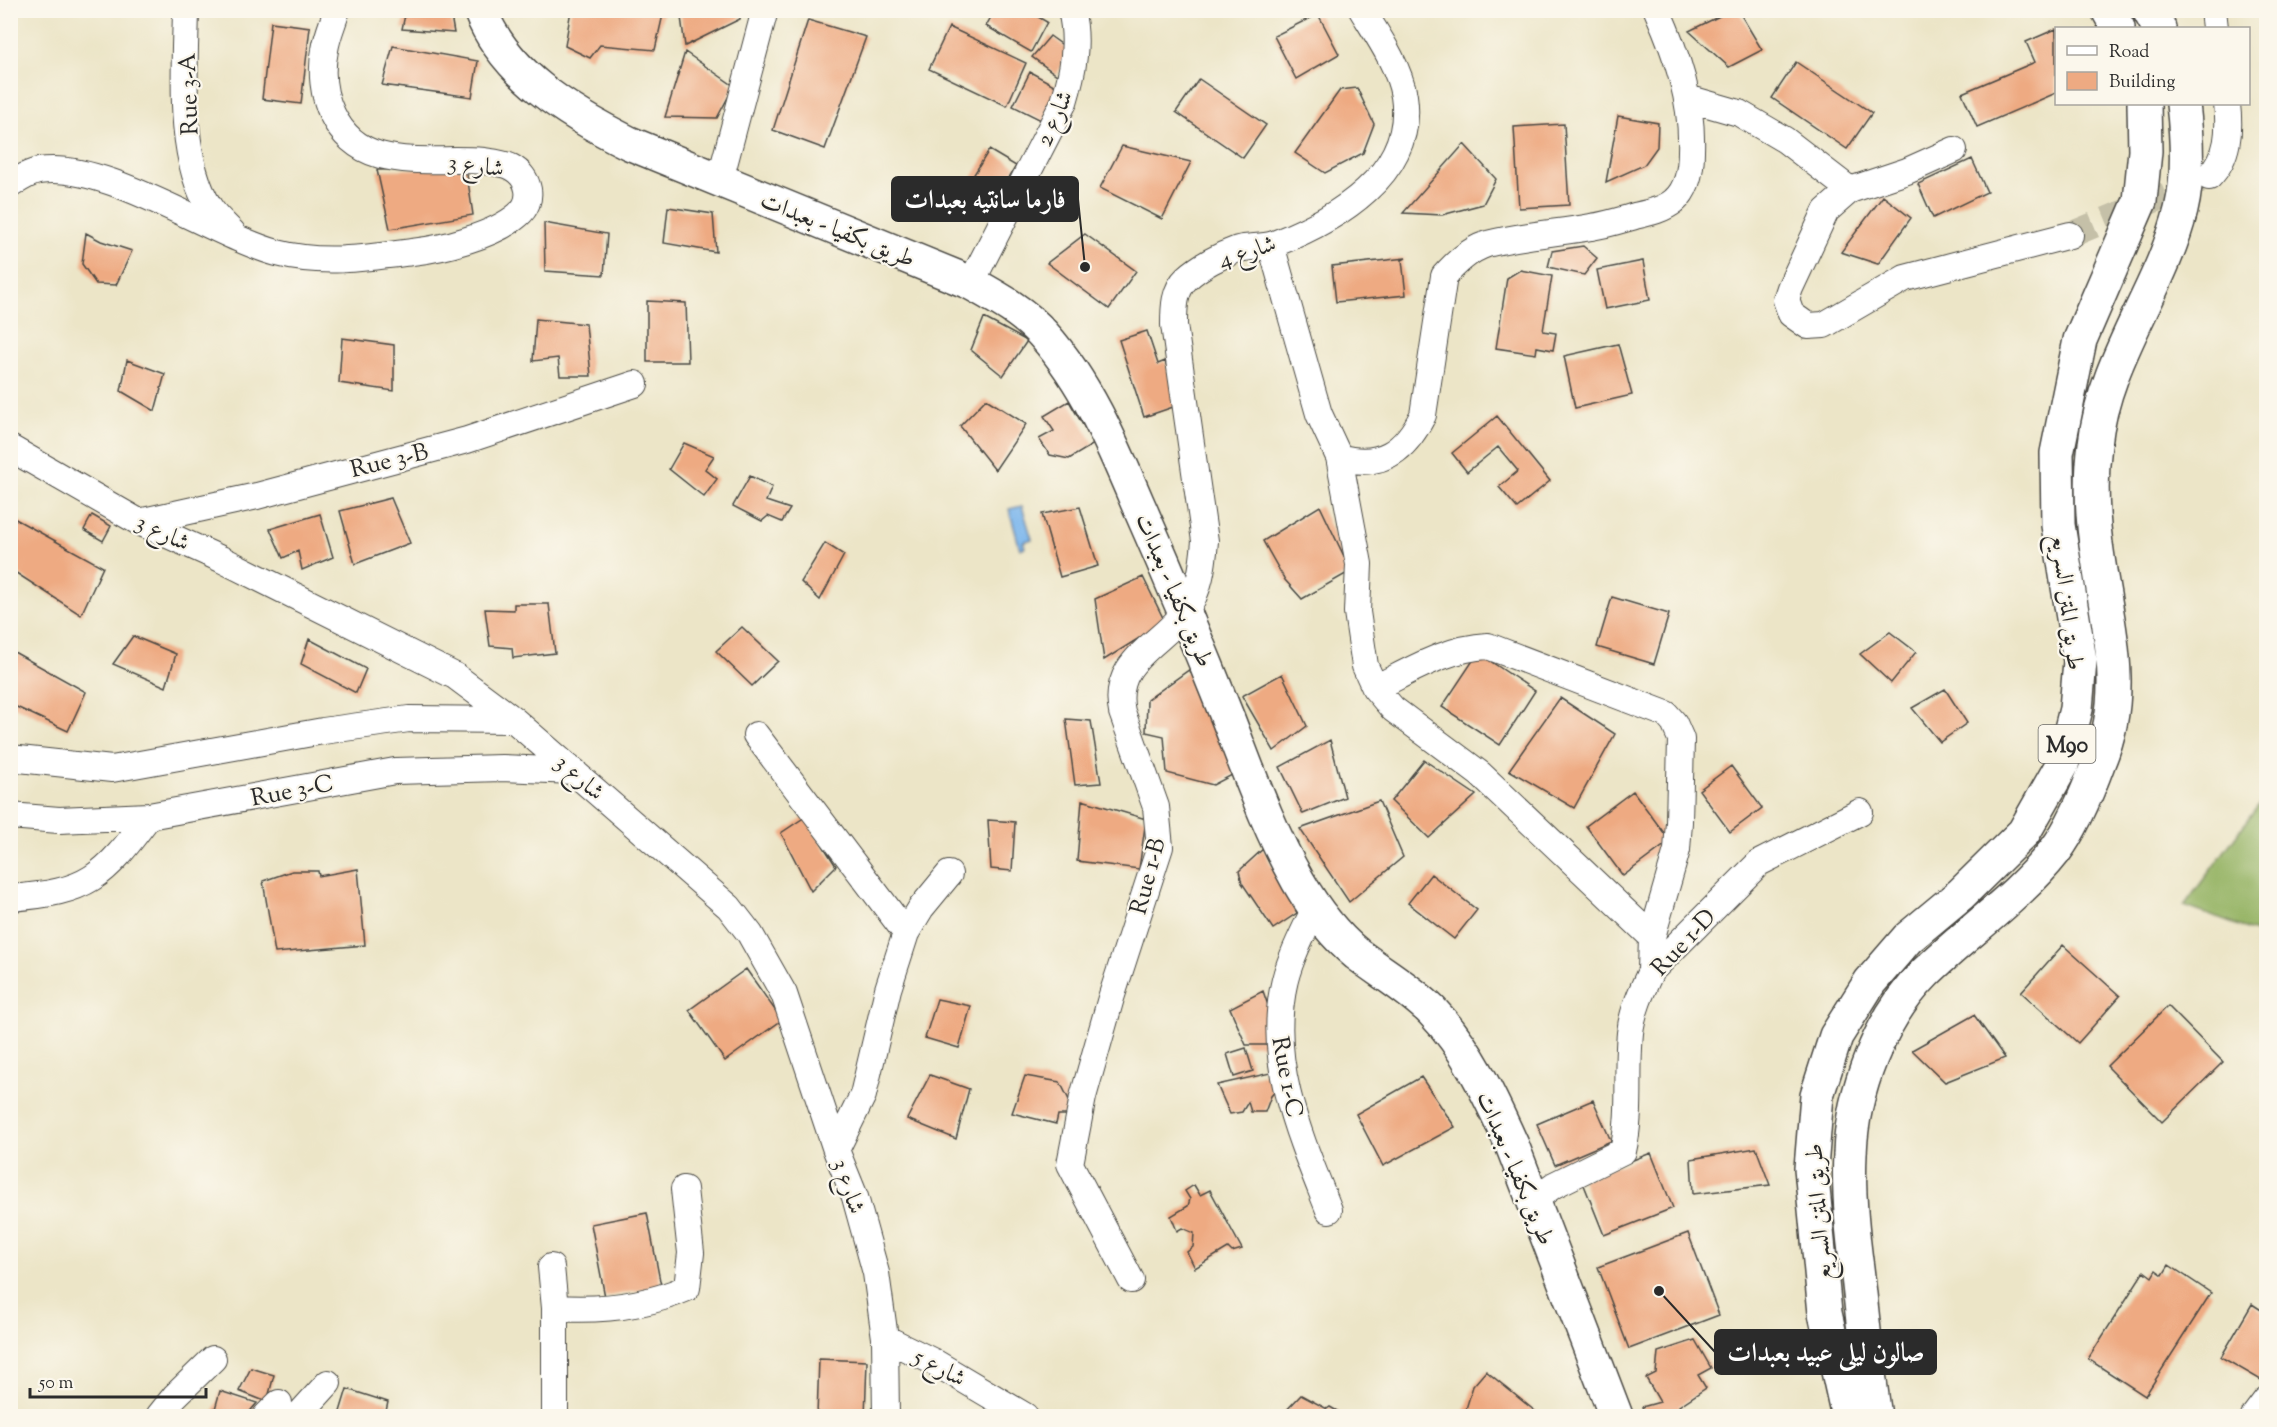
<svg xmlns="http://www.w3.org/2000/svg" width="2277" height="1427" font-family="'Sorts Mill Goudy',Amiri,serif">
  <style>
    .forest { fill: #99b669; stroke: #62704a; stroke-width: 1.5 }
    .water { fill: #7bb6ec; stroke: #53708c; stroke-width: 1.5 }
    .building { fill: #eeaa82 }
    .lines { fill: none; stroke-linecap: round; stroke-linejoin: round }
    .minor-tunnel { stroke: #c5c0a8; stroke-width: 26; stroke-dasharray: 26 13; stroke-linecap: butt }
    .minor-casing { stroke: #484742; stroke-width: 28 }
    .major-casing { stroke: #484742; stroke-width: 36 }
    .highway-casing { stroke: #484742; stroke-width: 36 }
    .minor { stroke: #fff; stroke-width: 26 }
    .major { stroke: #fff; stroke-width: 33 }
    .highway { stroke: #fff; stroke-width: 33 }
    .labels { text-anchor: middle; stroke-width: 4.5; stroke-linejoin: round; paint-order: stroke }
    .shield { fill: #fbf7ec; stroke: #696865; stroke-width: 1.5 }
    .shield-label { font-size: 22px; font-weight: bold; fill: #2b2b2b }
    .street-label { font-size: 24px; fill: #2b2b2b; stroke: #fbf7ec }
    .leader { fill: none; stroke: #2b2b2b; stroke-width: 2 }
    .callout-dot { fill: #2b2b2b; stroke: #fbf7ec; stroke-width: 2 }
    .callout { fill: #2b2b2b; stroke: #2b2b2b; stroke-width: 2 }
    .callout-label { font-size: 26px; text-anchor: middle; font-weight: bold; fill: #fff }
  </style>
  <rect width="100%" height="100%" fill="#fbf7ec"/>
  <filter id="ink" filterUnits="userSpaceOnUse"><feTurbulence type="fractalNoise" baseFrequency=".0167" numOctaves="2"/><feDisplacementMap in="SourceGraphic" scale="12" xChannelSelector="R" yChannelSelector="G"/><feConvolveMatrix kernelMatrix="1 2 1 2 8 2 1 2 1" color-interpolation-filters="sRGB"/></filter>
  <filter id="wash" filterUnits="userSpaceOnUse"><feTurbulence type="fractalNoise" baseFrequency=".008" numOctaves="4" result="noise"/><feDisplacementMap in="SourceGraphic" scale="24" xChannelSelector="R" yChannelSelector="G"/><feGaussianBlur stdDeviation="1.35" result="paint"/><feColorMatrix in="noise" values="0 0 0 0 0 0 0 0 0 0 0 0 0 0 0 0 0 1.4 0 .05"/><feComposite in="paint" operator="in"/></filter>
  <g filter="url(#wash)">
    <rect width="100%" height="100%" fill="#ece5c7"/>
    <!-- forest -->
    <path class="forest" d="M2266,795V936L2184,906Z"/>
    <!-- water -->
    <path class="water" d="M1022,506L1032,539L1023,542L1025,547L1020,549L1009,509Z"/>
    <g id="blocks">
      <!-- building -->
      <path class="building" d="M406,10H450L454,33L402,29Z
        M571,10H664L655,50L600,45L590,58L565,46Z
        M680,10H740V19L685,46Z
        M995,10H1026L1047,22L1031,52L986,26Z
        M1732,10H1738L1762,50L1729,67L1689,31Z
        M1318,14L1339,54L1296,79L1274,36Z
        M808,20L866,37L825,149L773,130Z
        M271,22L310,27L301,104L262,99Z
        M949,27L1026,63L1007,106L929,69Z
        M2056,29V93L1977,127L1962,93L2035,62L2026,42Z
        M1050,36L1068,49L1057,75L1032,57Z
        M393,46L478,61L472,97L382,85Z
        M685,52L734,86L717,118L665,117Z
        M1796,62L1872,113L1847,149L1772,98Z
        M1030,72L1065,91L1049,124L1013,106Z
        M1199,79L1266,125L1243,158L1176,112Z
        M1357,88L1374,124L1363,153L1325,173L1295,153L1340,90Z
        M1618,116L1658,123L1657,147L1644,165L1606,182Z
        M1564,124L1569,205L1519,208L1514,127Z
        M1464,144L1496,179L1483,204L1442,215L1403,213Z
        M1122,146L1191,162L1162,219L1100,188Z
        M989,150L1016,166L992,206L965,189Z
        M1972,159L1987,192L1933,218L1918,184Z
        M466,168L473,215L390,229L377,170Z
        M1883,196L1911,218L1878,264L1841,252Z
        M668,207L713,214L716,252L664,243Z
        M544,223L607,234L604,275L545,271Z
        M86,233L101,241L132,251L116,285L96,284L82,264Z
        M1085,234L1136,271L1109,309L1047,263Z
        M1583,246L1597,258L1584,275L1548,267L1552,251Z
        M1406,258L1402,260L1406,295L1336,302L1332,266Z
        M1643,261L1650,300L1605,309L1597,270Z
        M1520,270L1552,276L1543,331L1556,333L1553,350L1537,347L1536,354L1496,348L1507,278Z
        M647,301L686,303L688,362H647Z
        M984,318L1027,341L1003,376L971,350Z
        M536,319L586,324L591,376H560L558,358L533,361Z
        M1147,331L1158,364L1165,361L1179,405L1144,417L1119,340Z
        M342,338L394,345V391L339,383Z
        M1618,344L1632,395L1575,408L1564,356Z
        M127,360L165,374L155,411L121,391Z
        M986,399L1026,424L995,470L960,426Z
        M1069,401L1094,444L1069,459L1050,455L1039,439L1054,431L1044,416Z
        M1497,416L1550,481L1517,508L1499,487L1518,471L1498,447L1467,472L1452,453Z
        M684,443L714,456L705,469L717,479L704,497L669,469Z
        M750,476L772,487L766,501L790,509L782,522L768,516L762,521L733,506Z
        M391,498L410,543L355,564L340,511Z
        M1320,506L1351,571L1302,599L1285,580L1263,541Z
        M1080,507L1098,566L1060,577L1042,514Z
        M320,514L333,557L302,570L298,551L283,558L270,529Z
        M92,515L111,526L103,541L84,530Z
        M10,516L103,567L81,615L10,569Z
        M825,543L844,555L820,600L801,582Z
        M1143,577L1165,622L1104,660L1095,599Z
        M1612,597L1669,614L1654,664L1597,647Z
        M514,604H549L555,653L513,658L512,648L490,646L485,609L514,610Z
        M742,627L778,661L752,686L716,651Z
        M1890,632L1916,652L1891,683L1860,654Z
        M133,636L176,654L166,687L113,664Z
        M309,639L366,669L356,693L301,664Z
        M14,652L86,692L68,731L10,704V660Z
        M1478,653L1535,691L1500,745L1442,707Z
        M1193,667L1236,773L1213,785L1167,773L1164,736L1146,732L1147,700Z
        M1282,674L1307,726L1274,751L1242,696Z
        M1945,689L1967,723L1940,742L1912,708Z
        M1560,698L1615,734L1574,808L1509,770Z
        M1066,719L1091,721L1101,783L1075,785Z
        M1330,740L1345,797L1303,814L1280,767Z
        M1424,760L1476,795L1429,838L1391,801Z
        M1731,766L1762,808L1730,832L1699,790Z
        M1633,791L1670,841L1623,876L1586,826Z
        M1082,800L1146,819L1139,869L1077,861Z
        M1379,801L1403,857L1349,902L1300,829Z
        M805,817L836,866L811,891L781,833Z
        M988,820L1015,822L1012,871L991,869Z
        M1263,849L1297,913L1273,929L1242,883L1239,871Z
        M358,869L365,945L275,953L263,881L292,871H318L319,876Z
        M1431,874L1477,910L1454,939L1408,903Z
        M2063,945L2120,996L2078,1043L2021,992Z
        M746,969L782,1020L725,1061L689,1010Z
        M1263,991L1273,1020L1271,1045H1246L1230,1008Z
        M937,999L971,1006L959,1048L925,1038Z
        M2168,1006L2223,1062L2162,1122L2107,1066Z
        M1974,1015L2005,1058L1945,1082L1912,1050Z
        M1246,1048L1253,1071L1234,1077L1227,1054Z
        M1270,1073L1280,1086L1271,1096L1265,1112H1251L1248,1102L1242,1112L1230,1114L1217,1085Z
        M930,1075L969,1089L956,1139L907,1119Z
        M1025,1076L1060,1082L1069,1100L1067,1115H1058L1056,1124L1012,1113Z
        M1421,1077L1455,1127L1383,1166L1356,1114Z
        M1593,1100L1611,1141L1555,1165L1537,1124Z
        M1756,1148L1770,1185L1693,1194L1691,1159Z
        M1651,1153L1673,1208L1604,1235L1582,1180Z
        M1194,1185L1200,1195L1210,1190L1242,1249L1232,1252L1228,1248L1195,1268L1187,1252L1193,1247L1194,1233L1182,1228L1177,1231L1171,1216L1188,1206L1190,1199L1185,1191Z
        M647,1213L661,1286L605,1297L591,1224Z
        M1688,1233L1719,1315L1629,1349L1598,1267Z
        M2169,1265L2211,1293L2145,1396L2088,1359L2144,1271L2152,1277L2156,1270L2163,1275Z
        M2252,1304L2266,1313V1383L2221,1357Z
        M1695,1340L1711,1368L1698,1375L1706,1388L1679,1406L1683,1416H1647L1642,1407L1660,1402L1646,1378L1656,1373L1658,1352Z
        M819,1359L867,1361L865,1416H817Z
        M251,1368L274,1375L267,1402L239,1391Z
        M1486,1371L1541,1416H1460L1466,1409L1473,1386Z
        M347,1389L388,1402L385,1416L339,1415Z
        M220,1391L257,1403L246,1416H213Z
        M1301,1395L1327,1409L1330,1407L1346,1416H1281Z"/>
    </g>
  </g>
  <g filter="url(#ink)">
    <use href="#blocks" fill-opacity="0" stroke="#484742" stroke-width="1.5"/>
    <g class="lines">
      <!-- minor-tunnel -->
      <path class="minor-tunnel" d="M2070,235L2200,181"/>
      <!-- minor casing -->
      <g class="minor-casing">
        <path id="minor" d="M186,10C185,68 177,158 210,208C216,217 225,225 232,232
          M2213,10L2215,28
          M1687,98L1739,113L1785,140L1850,190
          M1954,150L1907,171L1850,190L1826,211L1790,288L1786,300L1791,314L1808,326L1824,325L1905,278L2070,235
          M2209,177C2229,157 2230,130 2227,104
          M720,180L765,10
          M10,185C18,180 30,172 39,171C104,160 212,235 277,253C322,265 367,258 412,252C442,249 495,235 518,215C535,201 530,177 511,167C503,163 492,162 484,161C450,158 414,164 380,155C335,143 316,93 325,50C327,36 333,23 337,10
          M1271,245L1319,414L1339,457C1380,469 1405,452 1423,415L1444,276C1456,263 1469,250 1487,244C1521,235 1557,233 1591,227C1606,225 1621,220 1635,216C1648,213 1663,210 1674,201C1688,189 1691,169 1691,151C1693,101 1677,55 1657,10
          M971,283L1064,102C1073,72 1079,42 1071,10
          M10,448L139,522L221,559L455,676L514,720L729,907L750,934L784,994L836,1150L855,1197L876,1273L885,1338L886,1416
          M1339,457L1359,564L1357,612L1365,666L1375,688L1393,709L1480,774L1652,937
          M139,522L257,496L467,440L635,384
          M1375,688C1412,670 1447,648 1488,646L1666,714L1674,723L1681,739L1679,822L1677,850L1652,937L1651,971
          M756,735L906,933
          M10,758L112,769L323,731L409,719L514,720
          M10,816L59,820L149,816L395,771L502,768L574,771
          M10,898C89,892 103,878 149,816
          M1315,908C1303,934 1288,961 1283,989C1268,1067 1301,1139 1329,1210
          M836,1150L863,1095L888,989L906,933L921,908L949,874
          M1532,1201L1554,1185L1623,1151C1632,1112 1626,1073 1630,1033C1632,1012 1642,990 1651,971L1759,863L1860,812
          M551,1267L555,1308V1416
          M1131,1280L1070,1164L1083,1097L1111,998L1160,847L1156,807L1122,712C1111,661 1160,646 1185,612C1200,591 1203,565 1205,541L1174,325C1174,308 1174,290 1187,278C1200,266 1221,255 1238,249C1250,246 1263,248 1274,244C1335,220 1416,174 1404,96C1399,66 1378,36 1362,10
          M555,1308C599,1311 646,1306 687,1288L691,1253L684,1189
          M885,1338L934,1362L1025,1416
          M159,1416L175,1396L213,1359
          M266,1416L279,1403
          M298,1416L328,1383
          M2254,1416L2266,1400"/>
      </g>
      <!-- major casing -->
      <g class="major-casing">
        <path id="major" d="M480,10C505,75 571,114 629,143L971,283C996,297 1024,312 1043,334C1086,382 1112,443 1137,502C1169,574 1199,646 1228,719C1249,773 1269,830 1298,881C1313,907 1334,935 1357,954C1382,973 1410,989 1432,1011C1468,1048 1491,1099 1512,1145L1616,1416"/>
      </g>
      <!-- highway casing -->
      <g class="highway-casing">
        <path id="highway" d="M2108,10L2118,28
          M2149,10L2159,28
          M1848,1416L1825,1313L1811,1168L1817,1095L1836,1036L1870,982L1908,938L1961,894L2024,832L2062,765L2076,709L2080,661L2058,525L2057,453L2080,340L2140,201L2145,151L2144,104
          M1875,1416C1867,1367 1863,1317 1857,1268C1852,1231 1848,1191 1850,1154C1852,1091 1880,1018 1925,973C1968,931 2018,898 2055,851C2074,826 2088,791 2099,761C2128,692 2108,627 2098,558C2092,520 2090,481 2095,444C2104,359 2161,291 2181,210C2189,177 2187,138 2183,104"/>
      </g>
      <!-- minor -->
      <use href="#minor" class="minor"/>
      <!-- major -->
      <use href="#major" class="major"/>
      <!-- highway -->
      <use href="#highway" class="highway"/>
    </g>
  </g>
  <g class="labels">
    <!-- shield labels -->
    <rect class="shield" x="2038.5" y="725" width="57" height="38" rx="4.5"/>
    <g class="shield-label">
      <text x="2067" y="752">M90</text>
    </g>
    <!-- street labels -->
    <g class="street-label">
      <text transform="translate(188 94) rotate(-92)" y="8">Rue 3-A</text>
      <text transform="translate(1054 118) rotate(-66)" y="8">شارع 2</text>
      <text transform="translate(476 165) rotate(7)" y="8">شارع 3</text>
      <text transform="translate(838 229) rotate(22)" y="8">طريق بكفيا - بعبدات</text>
      <text transform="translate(1247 251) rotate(-18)" y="8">شارع 4</text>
      <text transform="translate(389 460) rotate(-14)" y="8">Rue 3-B</text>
      <text transform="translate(163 532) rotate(25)" y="8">شارع 3</text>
      <text transform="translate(1175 590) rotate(67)" y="8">طريق بكفيا - بعبدات</text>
      <text transform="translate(2068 602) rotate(83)" y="8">طريق المتن السريع</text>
      <text transform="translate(580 777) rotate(41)" y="8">شارع 3</text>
      <text transform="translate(292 790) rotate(-11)" y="8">Rue 3-C</text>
      <text transform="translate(1147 876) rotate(-75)" y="8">Rue 1-B</text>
      <text transform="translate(1683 942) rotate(-47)" y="8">Rue 1-D</text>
      <text transform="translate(1288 1077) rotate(79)" y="8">Rue 1-C</text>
      <text transform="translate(1516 1168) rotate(67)" y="8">طريق بكفيا - بعبدات</text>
      <text transform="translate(849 1186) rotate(71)" y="8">شارع 3</text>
      <text transform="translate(1818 1212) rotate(-94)" y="8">طريق المتن السريع</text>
      <text transform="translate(940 1367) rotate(28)" y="8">شارع 5</text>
    </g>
  </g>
  <!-- callouts -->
  <path class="leader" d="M1085 267L1078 199M1659 1291L1715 1352"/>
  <g class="callout-dot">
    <circle cx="1085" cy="267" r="6"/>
    <circle cx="1659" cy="1291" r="6"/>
  </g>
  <g class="callout">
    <rect x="892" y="177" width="186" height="44" rx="6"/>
    <rect x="1715" y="1330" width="221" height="44" rx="6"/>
  </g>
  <g class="callout-label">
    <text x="985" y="208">فارما سانتيه بعبدات</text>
    <text x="1826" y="1361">صالون ليلى عبيد بعبدات</text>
  </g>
  <!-- margin -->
  <rect width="2277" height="1427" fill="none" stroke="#fbf7ec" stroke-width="36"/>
  <!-- legend -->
  <rect x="2055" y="27" width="195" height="78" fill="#fbf7ec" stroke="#a8a59f" stroke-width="1.5"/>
  <rect x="2067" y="46" width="30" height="9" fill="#ffffff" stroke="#a8a59f" stroke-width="1.5"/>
  <text x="2109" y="57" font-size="18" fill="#2b2b2b">Road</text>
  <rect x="2067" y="72" width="30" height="18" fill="#eeaa82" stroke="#a8a59f" stroke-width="1.5"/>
  <text x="2109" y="87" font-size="18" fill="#2b2b2b">Building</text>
  <!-- scale -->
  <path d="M30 1388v9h176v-9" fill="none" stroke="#2b2b2b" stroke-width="3"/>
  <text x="39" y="1388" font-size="18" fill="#2b2b2b" stroke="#fbf7ec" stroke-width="4.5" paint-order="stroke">50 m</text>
</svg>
